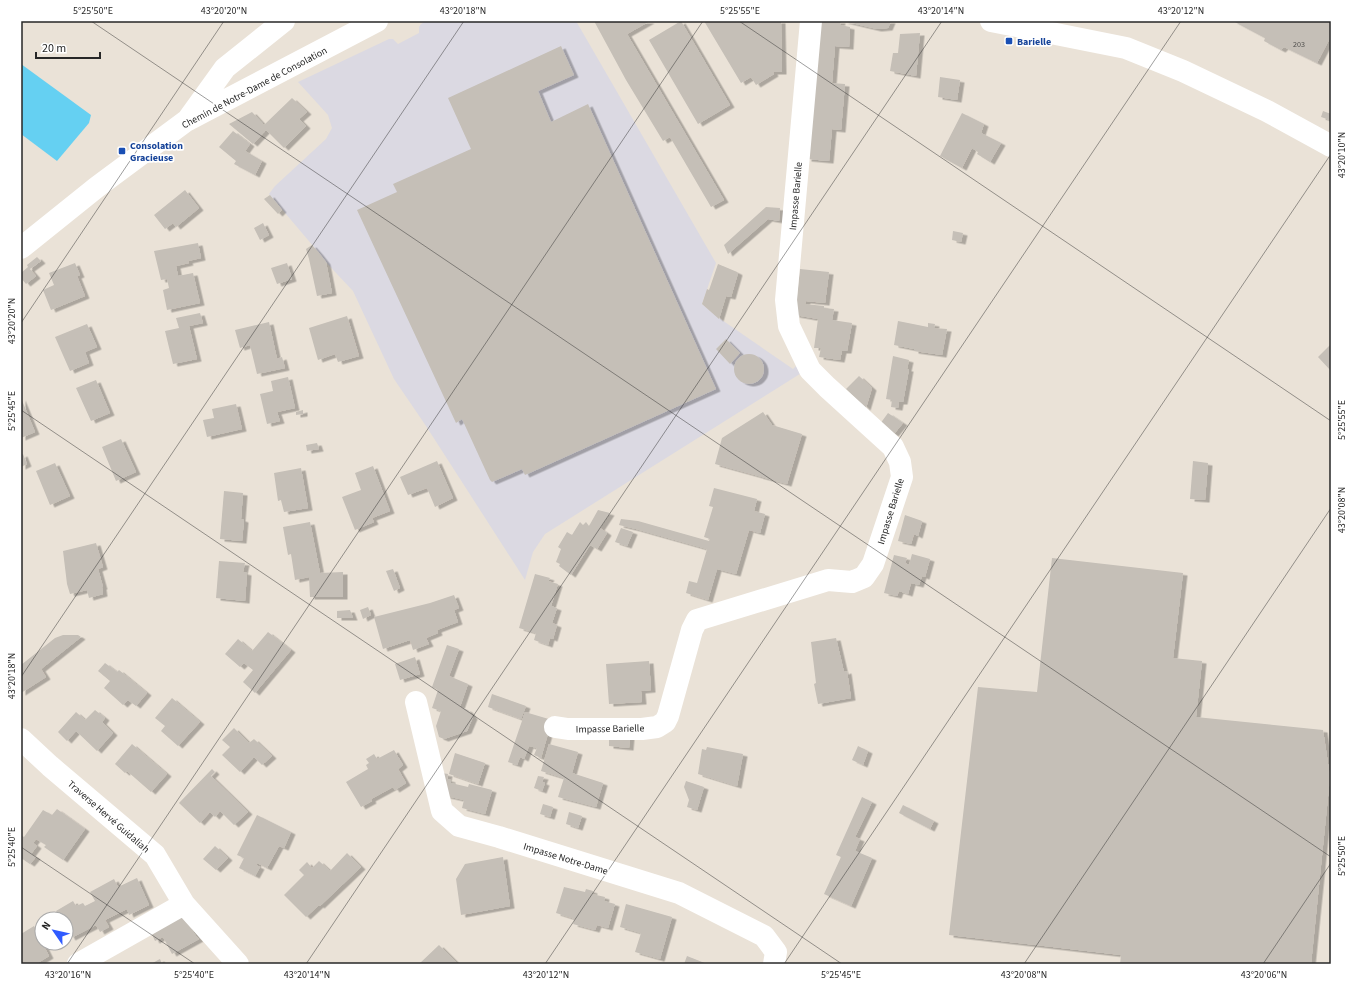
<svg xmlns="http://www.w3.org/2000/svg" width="1352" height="985" font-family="'Source Sans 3',sans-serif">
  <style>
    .industrial { fill: #dbd9e2 }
    .water { fill: #65d0f2 }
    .building { fill: #c5bfb7; filter: url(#shadow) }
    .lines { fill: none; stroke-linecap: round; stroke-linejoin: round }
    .minor { stroke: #fff; stroke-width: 22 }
    .ticks { fill: none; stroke: #272727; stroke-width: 1; stroke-opacity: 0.45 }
    .transit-dot { fill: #1a4fb4; stroke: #fff; stroke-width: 1.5 }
    .labels { text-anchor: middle; stroke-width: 3.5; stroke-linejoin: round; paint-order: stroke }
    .number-label { font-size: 8px; fill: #4e4d4b }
    .transit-label { font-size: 10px; font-weight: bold; fill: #164399; stroke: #fff; text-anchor: start }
    .street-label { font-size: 10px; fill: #272727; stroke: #fff }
    .neatline { fill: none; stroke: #272727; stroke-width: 1.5 }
    .ticks-label { font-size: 10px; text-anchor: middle; fill: #272727 }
  </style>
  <defs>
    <filter id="shadow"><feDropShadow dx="4.5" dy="2.5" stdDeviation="0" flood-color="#0004"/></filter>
  </defs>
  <rect width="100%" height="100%" fill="#eae2d7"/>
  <!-- industrial -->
  <path class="industrial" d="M426,21H576L716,263L702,304L719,318L793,369L798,364L803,372L545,534L533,552L525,580L426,426L394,379L353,291L321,257L319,253L269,194L275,186L326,139L332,128L328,115L298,82L389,39H393L398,44L419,33V27L421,24Z"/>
  <!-- water -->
  <path class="water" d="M21,64L91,115L89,123L57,161L21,134Z"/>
  <!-- building -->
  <path class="building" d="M594,21H650L627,34L724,200L711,207L670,137L663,141L626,80Z
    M681,21L730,105L698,124L649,40Z
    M704,21H781L782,72H773L774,74L756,85L751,77L741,83Z
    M820,21H841L840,25L850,27L849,47L835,46L832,83L845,84L841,130L832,129L829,161L807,159Z
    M843,21H891L888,28L877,29Z
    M1233,21H1331V36L1317,63L1284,47L1281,50L1264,41L1265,38Z
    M920,33L916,76L890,71L893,53H898L900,34Z
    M561,46L574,75L538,91L551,122L588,104L716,389L525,475L522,469L492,482L490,480L462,419L456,423L357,210L397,192L393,184L471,149L448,98Z
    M940,77L960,80L957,100L938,97Z
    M292,98L307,112L299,119L306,126L284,148L266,130L253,144L229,124L252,112L264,125Z
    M1323,111L1331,114L1330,120L1321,117Z
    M962,113L984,124L981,133L1001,143L990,162L977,154L978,152L972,148L962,168L940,156Z
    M233,131L250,144L245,151L262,161L255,175L234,164L236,161L219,147Z
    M185,190L199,208L176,227L173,223L165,229L154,215Z
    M270,195L282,210L278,214L264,199Z
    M766,207L780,208L779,221L768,219L728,254L724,245Z
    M263,223L269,235L260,240L254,228Z
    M953,231L963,233L961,242L952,240Z
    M198,243L201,258L188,261L189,263L176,266L178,276L193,273L200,303L167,310L163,290L169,288L167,279L161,280L154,251Z
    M312,245L319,253L326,262L332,293L317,296L309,259L306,249Z
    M37,257L41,261L30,269L36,276L26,284L21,278V273L28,267L27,265Z
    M75,263L80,275L77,276L85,296L51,310L43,290L54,285L49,273Z
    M287,263L292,279L277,284L271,268Z
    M718,264L737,272L738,273L731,297L726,296L719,319L702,304L707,289L709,290Z
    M800,269L829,272L825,303L806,301L805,304L824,306V308L834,309L832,320L852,323L847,351H842L840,360L819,357L821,348H814L818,319L795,315Z
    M200,313L203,323L189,326L197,359L173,364L165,331L179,328L176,318Z
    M347,316L359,356L338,362L335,354L318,360L309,328Z
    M898,321L928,327V323L935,324L934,328L947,329L942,355L914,351V349L894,345Z
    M269,322L277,359L282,357L285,368L257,374L250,345L240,348L235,330Z
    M87,324L97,347L85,352L89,363L70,371L55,337Z
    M726,339L740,353L730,364L716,349Z
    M1331,344V371L1318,357Z
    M734 369a15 15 0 1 1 30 0a15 15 0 1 1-30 0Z
    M893,356L909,360L907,369H909L903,402H899L898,408L891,407L892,400L886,399Z
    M859,376L872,388L866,408L846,389Z
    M288,377L295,408L277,412L280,421L267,424L260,394L273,391L271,381Z
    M96,380L110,413L91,421L76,388Z
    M21,398L35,432L21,438Z
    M236,404L242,429L207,437L203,420L214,418L212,409Z
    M303,410V414L296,415V412Z
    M763,412L772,425L802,434L787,484L715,464L722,438Z
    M888,413L903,423L894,434L880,424Z
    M121,439L136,472L116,481L102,447Z
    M317,443L319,449L307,451L306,445Z
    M23,454L27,464L21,467V455Z
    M437,461L453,498L435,507L427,488L408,495L400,477Z
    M1193,461L1208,463L1205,500L1190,499Z
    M55,463L70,496L50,505L36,471Z
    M373,466L390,511L372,518L374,522L355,530L342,497L361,490L355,473Z
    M301,468L308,508L284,512L281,500L278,501L274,473Z
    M714,488L757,499L754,511L765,514L760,533L749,530L736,574L717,569L708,600L686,593L689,581L697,583L707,549L636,529L619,525L621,519L638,521L709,541L710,539L704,537L713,507L709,506Z
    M224,491L243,493L241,519L244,520L242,541L220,539Z
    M598,510L610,513L600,528L607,533L597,549L590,545L571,575L559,566L560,564L556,562L561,549L558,547L567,532L572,535L580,522L583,525L586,522L589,526Z
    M905,515L922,521L918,536L914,534L911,544L898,541Z
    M310,522L320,573L343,572V597H310L309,577L295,580L291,554L288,555L283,527Z
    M621,528L633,532L627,546L615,542Z
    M96,543L103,567L98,569L103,587H102L103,594L89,598L87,590L70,594L67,584L63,551Z
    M912,554L930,559L925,577L922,576L919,585L911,583L908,594L899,591L897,596L884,593L894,555L907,558L905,563L909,565Z
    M1052,558L1183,573L1173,658L1202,661L1196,717L1323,730L1330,777L1311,964H1120L1121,955L949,935L978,687L1037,692Z
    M219,561L245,563L243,572L247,573L245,601L216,598Z
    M393,569L400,588L394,591L386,571Z
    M535,574L550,578L548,581L558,584L551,606L557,608L552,623L557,625L553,639L550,638L548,645L534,640L536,633L519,628Z
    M454,595L459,608L454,610L458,622L437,630L438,633L426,638L429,644L413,650L410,640L383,649L374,617L430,603Z
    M368,607L371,615L363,619L360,610Z
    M350,610L353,618H337V611Z
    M268,632L291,650L255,693L243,682L253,670L244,663L240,667L225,654L238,639L252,651Z
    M63,635H78L81,637L41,669L46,677L21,693V665L55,638Z
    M836,638L844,672L847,671L851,698L818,704L814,684L816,683L811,642Z
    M447,645L459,649L449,676L468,684L460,707L468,710L473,717L467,731L444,739L439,737L436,726L441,711L432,708L438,690L432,687Z
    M415,657L420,674L400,680L395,664Z
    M649,661L651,690L641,691L642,702L609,704L606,664Z
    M105,663L117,672L119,670L147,693L136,706L128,700L123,705L104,688L110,681L98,671Z
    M492,694L526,706L521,719L488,707Z
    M172,698L200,722L178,746L161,731L165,726L155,718Z
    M95,710L105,718L102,722L113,733L97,751L76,731L67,741L58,732L76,712L85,720Z
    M525,712L552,720L541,758L534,755L537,748L529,746L524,759L520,757L517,765L508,762Z
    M234,728L249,743L254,739L272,756L262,765L254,757L240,772L222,755L230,747L222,740Z
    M609,734L630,736L629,748L609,746Z
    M132,744L167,774L151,792L127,771L125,773L115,764Z
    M549,744L578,752L572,773L603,783L596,807L558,797L564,778L541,771Z
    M858,746L868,751L863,765L852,760Z
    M707,747L743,754L737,786L698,774L702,749L706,750Z
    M394,750L403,765L398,769L406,783L395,790L393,787L371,799L372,801L361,807L346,782L368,769L366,765L369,763L366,759L374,754L377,759Z
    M455,753L485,763L478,784L449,774Z
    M212,769L215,772L211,776L248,812L234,825L220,811L215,817L210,812L200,823L179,803Z
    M442,773L448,774L447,779L451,780V783L468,787L469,784L492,790L485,814L462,808L464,800L446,796Z
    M538,776L544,777L542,782L545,783L542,791L534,788Z
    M686,781L704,787L697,810L687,807L689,800L684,787Z
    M862,797L872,802L855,837L860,839L855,851L872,858L851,906L824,894L841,857L836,855Z
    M543,804L553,807L550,817L540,814Z
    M903,805L934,821L930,829L899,813Z
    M57,809L85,829L63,860L44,847L46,845L36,839L33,843L37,846L31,854L36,857L30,864L21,858V835L24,837L43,810L52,815Z
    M569,812L582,816L578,828L566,824Z
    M257,815L291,832L284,848L279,846L267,868L257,863L256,865L260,867L255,876L239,868L244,858L237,855Z
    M215,846L228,858L216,870L203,859Z
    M347,853L361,867L320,906L319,905L306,917L284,895L304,875L299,870L307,862L312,868L319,861L330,871Z
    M503,857L510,906L461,915L456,879L465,864Z
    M137,878L149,905L129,915L127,909L105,920L109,927L100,932L96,925L71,938L66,928V919H61L56,911L73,901L76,906L83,903L85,906L95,901L90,892L114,879L118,887Z
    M564,887L585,892L586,889L593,891L592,894L605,897L604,901L615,904L608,928L597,925L595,930L573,924L575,919L556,913Z
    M626,904L672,917L660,959L635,952L641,933L620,927Z
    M182,915L196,936L199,939L172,954L163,937L155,941L151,932Z
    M34,926L49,956L36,964H21V934Z
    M439,945L457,963L455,964H419Z
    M687,956L707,964H684Z
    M160,959L162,964H151L158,960Z"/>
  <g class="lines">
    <!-- minor -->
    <path class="minor" d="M991,21L1126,48L1183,71L1267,111L1331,146
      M189,118L225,68L284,21
      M21,248L97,187L186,121L377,21
      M416,702L442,811L459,826L499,837L679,893L764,936L776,952L774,964
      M555,727L568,729H642L657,727L665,722L668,716L692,630L697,620L828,580L852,582L864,577L873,564L902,477L900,462L893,447L827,387L810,370L789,326L786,300L811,21
      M21,739L50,766L155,855L184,904L238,964
      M78,964L184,904"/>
  </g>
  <!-- ticks -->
  <path class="ticks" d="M91,21L1331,857M739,21L1331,421M21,323L224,21M21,410L842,964M21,677L464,21M21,847L195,964M67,964L703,21M306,964L942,21M545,964L1181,21M784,964L1331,154M1024,964L1331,508M1263,964L1331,863"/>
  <!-- markers -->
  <g class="transit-dot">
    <rect x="1005" y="37" width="8" height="8" rx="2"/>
    <rect x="118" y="147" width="8" height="8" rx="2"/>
  </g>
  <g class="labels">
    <!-- number labels -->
    <g class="number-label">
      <text x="1299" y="47">203</text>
    </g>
    <!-- transit labels -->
    <g class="transit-label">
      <text x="1017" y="45">Barielle</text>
      <text x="130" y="149">Consolation<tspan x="130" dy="12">Gracieuse</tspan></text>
    </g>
    <!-- street labels -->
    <g class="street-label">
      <text transform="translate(254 87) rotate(-28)" y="4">Chemin de Notre-Dame de Consolation</text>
      <text transform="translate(795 196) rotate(-85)" y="4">Impasse Barielle</text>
      <text transform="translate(890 511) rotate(-73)" y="4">Impasse Barielle</text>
      <text transform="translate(610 728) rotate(-1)" y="4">Impasse Barielle</text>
      <text transform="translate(109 816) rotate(41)" y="4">Traverse Hervé Guidaliah</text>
      <text transform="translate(566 858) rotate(17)" y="4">Impasse Notre-Dame</text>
    </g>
  </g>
  <!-- border -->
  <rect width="1352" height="985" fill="none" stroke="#ffffff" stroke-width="44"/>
  <!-- north arrow -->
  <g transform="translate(54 931) rotate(304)"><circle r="19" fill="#ffffff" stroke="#a9a9a9"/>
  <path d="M0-3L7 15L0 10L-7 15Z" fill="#305bff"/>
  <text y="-6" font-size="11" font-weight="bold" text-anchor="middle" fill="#272727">N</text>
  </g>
  <!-- scale -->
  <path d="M36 52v6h64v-6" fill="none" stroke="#272727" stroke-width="2"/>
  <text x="42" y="52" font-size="12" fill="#272727" stroke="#ffffff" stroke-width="3" paint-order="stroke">20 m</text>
  <rect x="22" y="22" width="1308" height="941" class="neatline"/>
  <g class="ticks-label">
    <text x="93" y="14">5°25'50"E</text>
    <text x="224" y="14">43°20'20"N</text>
    <text x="463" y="14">43°20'18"N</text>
    <text x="740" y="14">5°25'55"E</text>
    <text x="941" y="14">43°20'14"N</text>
    <text x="1181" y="14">43°20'12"N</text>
    <text transform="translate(1341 155) rotate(-90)" y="4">43°20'10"N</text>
    <text transform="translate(11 321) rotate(-90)" y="4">43°20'20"N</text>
    <text transform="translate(11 411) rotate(-90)" y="4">5°25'45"E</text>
    <text transform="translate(1341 420) rotate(-90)" y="4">5°25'55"E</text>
    <text transform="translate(1341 510) rotate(-90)" y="4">43°20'08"N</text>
    <text transform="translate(11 676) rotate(-90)" y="4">43°20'18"N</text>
    <text transform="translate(11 847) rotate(-90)" y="4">5°25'40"E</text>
    <text transform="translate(1341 856) rotate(-90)" y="4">5°25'50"E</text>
    <text x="68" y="978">43°20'16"N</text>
    <text x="194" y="978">5°25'40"E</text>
    <text x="307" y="978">43°20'14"N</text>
    <text x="546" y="978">43°20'12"N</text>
    <text x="841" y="978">5°25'45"E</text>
    <text x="1024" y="978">43°20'08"N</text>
    <text x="1264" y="978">43°20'06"N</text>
  </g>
</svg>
